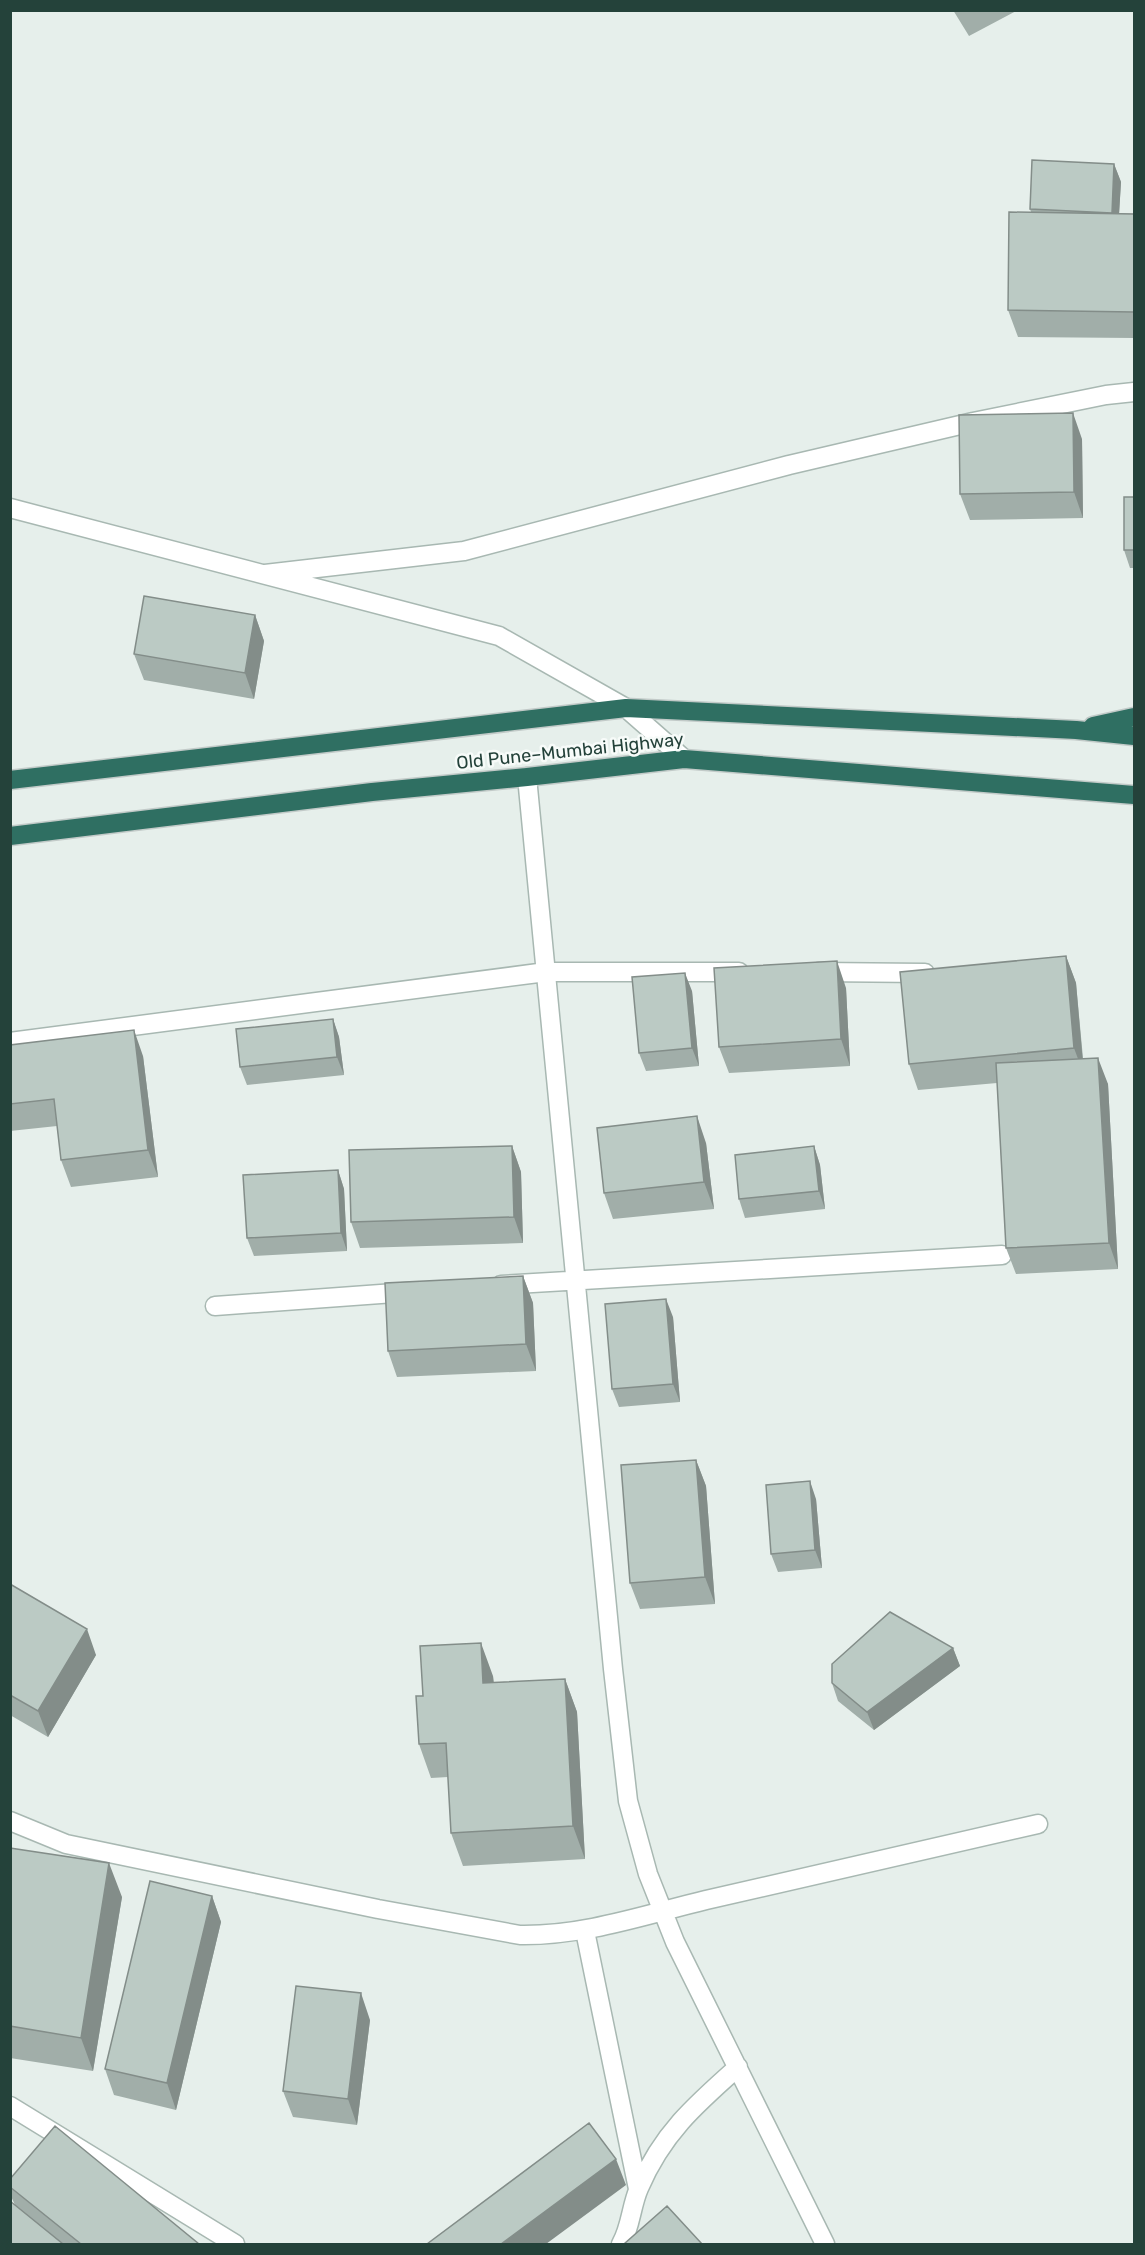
<svg xmlns="http://www.w3.org/2000/svg" width="1145" height="2255" font-family="Rubik,sans-serif">
  <style>
    .lines { fill: none; stroke-linecap: round; stroke-linejoin: round }
    .lane-casing { stroke: #a8b8b2; stroke-width: 21 }
    .street-casing { stroke: #a8b8b2; stroke-width: 21 }
    .highway-casing { stroke: #c2cac8; stroke-width: 21 }
    .lane { stroke: #fff; stroke-width: 18 }
    .street { stroke: #fff; stroke-width: 18 }
    .highway { stroke: #2f6f62; stroke-width: 18 }
    .wall { fill: #a1aea9 }
    .shaded-wall { fill: #838d89 }
    .building { fill: #bbcac4; stroke: #838d89; stroke-width: 1.5 }
    .labels { text-anchor: middle; stroke-width: 5; stroke-linejoin: round; paint-order: stroke }
    .street-label { font-size: 18px; fill: #24423a; stroke: #f7fbf9 }
  </style>
  <rect width="100%" height="100%" fill="#e6efeb"/>
  <g class="lines">
    <!-- lane casing -->
    <g class="lane-casing">
      <path id="lane" d="M527,777L613,1669L628,1801L648,1874L675,1942L825,2244
        M818,972L925,973
        M10,1042L546,972H739
        M501,1285L1002,1255
        M215,1306L408,1292
        M10,1821L66,1844L378,1909L520,1935C584,1936 644,1915 706,1900C817,1875 928,1850 1038,1824
        M585,1931L638,2189
        M10,2106L235,2244
        M621,2244C631,2227 631,2206 639,2188C662,2134 695,2105 738,2067"/>
    </g>
    <!-- street casing -->
    <g class="street-casing">
      <path id="street" d="M10,508L499,636L626,708L684,759
        M265,574L464,551L789,465L973,422L1106,395L1134,392"/>
    </g>
    <!-- highway casing -->
    <g class="highway-casing">
      <path id="highway" d="M1093,726L1134,717
        M10,780L626,708L1076,730L1134,736
        M10,836L372,792L527,777L684,759L1134,795"/>
    </g>
    <!-- lane -->
    <use href="#lane" class="lane"/>
    <!-- street -->
    <use href="#street" class="street"/>
    <!-- highway -->
    <use href="#highway" class="highway"/>
  </g>
  <!-- wall -->
  <path class="wall" d="M953,10H1018L969,36Z
    M1114,164L1121,182L1119,213L1134,214V338L1018,337L1008,310L1031,212L1030,209Z
    M1082,439L1083,518L970,520L960,494Z
    M1134,497V568H1130L1124,550Z
    M255,615L264,641L254,699L144,680L134,654Z
    M1066,956L1076,983L1083,1058L1108,1084L1118,1269L1016,1274L1006,1248L997,1083L918,1090L909,1064Z
    M846,988L850,1066L729,1073L719,1047Z
    M692,991L699,1066L646,1071L639,1053Z
    M333,1019L339,1037L344,1075L247,1085L240,1067Z
    M10,1045L143,1056L158,1177L71,1187L61,1160L57,1126L10,1131Z
    M706,1143L714,1209L613,1219L604,1193Z
    M512,1146L521,1172L523,1243L360,1248L351,1222Z
    M814,1146L820,1165L825,1209L745,1218L739,1199Z
    M338,1170L344,1189L347,1251L254,1256L247,1238Z
    M523,1276L533,1303L536,1371L397,1377L388,1351Z
    M673,1317L680,1402L619,1407L612,1389Z
    M696,1460L706,1486L715,1604L640,1609L630,1583Z
    M816,1499L822,1568L778,1572L771,1554Z
    M10,1584L96,1655L48,1737L10,1715Z
    M953,1648L960,1666L874,1730L838,1701L832,1683Z
    M493,1676L494,1683L565,1679L577,1712L585,1859L463,1866L451,1833L448,1777L431,1778L419,1744L423,1696Z
    M10,1848L122,1897L93,2071L10,2058Z
    M212,1896L221,1922L176,2110L114,2095L105,2069Z
    M370,2020L357,2125L293,2117L283,2091Z
    M10,2179L199,2244H10L15,2205L10,2194Z"/>
  <!-- shaded-wall -->
  <path class="shaded-wall" d="M1114,164L1121,182L1118,232L1112,213Z
    M1073,413L1082,439L1083,518L1074,492Z
    M255,615L264,641L254,699L245,673Z
    M1066,956L1076,983L1084,1075L1074,1048Z
    M837,961L846,988L850,1066L841,1039Z
    M685,973L692,991L699,1066L692,1048Z
    M333,1019L339,1037L344,1075L337,1057Z
    M134,1030L143,1056L158,1177L148,1150Z
    M1098,1058L1108,1084L1118,1269L1109,1243Z
    M697,1116L706,1143L714,1209L704,1182Z
    M512,1146L521,1172L523,1243L514,1217Z
    M814,1146L820,1165L825,1209L819,1191Z
    M338,1170L344,1189L347,1251L341,1233Z
    M523,1276L533,1303L536,1371L526,1344Z
    M666,1299L673,1317L680,1402L673,1384Z
    M696,1460L706,1486L715,1604L705,1577Z
    M810,1481L816,1499L822,1568L815,1550Z
    M87,1629L96,1655L48,1737L38,1711Z
    M481,1643L493,1676L496,1717L483,1683Z
    M953,1648L960,1666L874,1730L867,1712Z
    M565,1679L577,1712L585,1859L573,1826Z
    M109,1863L122,1897L93,2071L81,2038Z
    M212,1896L221,1922L176,2110L167,2083Z
    M361,1993L370,2020L357,2125L348,2099Z
    M616,2159L626,2185L546,2244H501Z"/>
  <!-- building -->
  <path class="building" d="M1032,160L1114,164L1112,213L1030,209Z
    M1009,212L1134,214V312L1008,310Z
    M1073,413L1074,492L960,494L959,415Z
    M1124,497H1134V550H1124Z
    M144,596L255,615L245,673L134,654Z
    M1066,956L1074,1048L909,1064L900,972Z
    M837,961L841,1039L719,1047L714,968Z
    M685,973L692,1048L639,1053L632,977Z
    M333,1019L337,1057L240,1067L236,1029Z
    M134,1030L148,1150L61,1160L54,1099L10,1104V1045Z
    M1098,1058L1109,1243L1006,1248L996,1063Z
    M697,1116L704,1182L604,1193L597,1128Z
    M512,1146L514,1217L351,1222L349,1150Z
    M814,1146L819,1191L739,1199L735,1155Z
    M338,1170L341,1233L247,1238L243,1175Z
    M523,1276L526,1344L388,1351L385,1283Z
    M666,1299L673,1384L612,1389L605,1304Z
    M696,1460L705,1577L630,1583L621,1465Z
    M810,1481L815,1550L771,1554L766,1485Z
    M10,1584L87,1629L38,1711L10,1695Z
    M890,1612L953,1648L867,1712L832,1683V1664Z
    M481,1643L483,1683L565,1679L573,1826L451,1833L446,1743L419,1744L416,1696H423L420,1646Z
    M10,1848L109,1863L81,2038L10,2026Z
    M150,1881L212,1896L167,2083L105,2069Z
    M296,1986L361,1993L348,2099L283,2091Z
    M589,2123L616,2159L501,2244H427Z
    M55,2126L199,2244H81L10,2187V2179Z
    M10,2201L63,2244H10Z
    M667,2206L702,2244H624Z"/>
  <g class="labels">
    <!-- street labels -->
    <g class="street-label">
      <text transform="translate(570 751) rotate(-6)" y="6">Old Pune–Mumbai Highway</text>
    </g>
  </g>
  <!-- border -->
  <rect width="1145" height="2255" fill="none" stroke="#24423a" stroke-width="24"/>
</svg>
